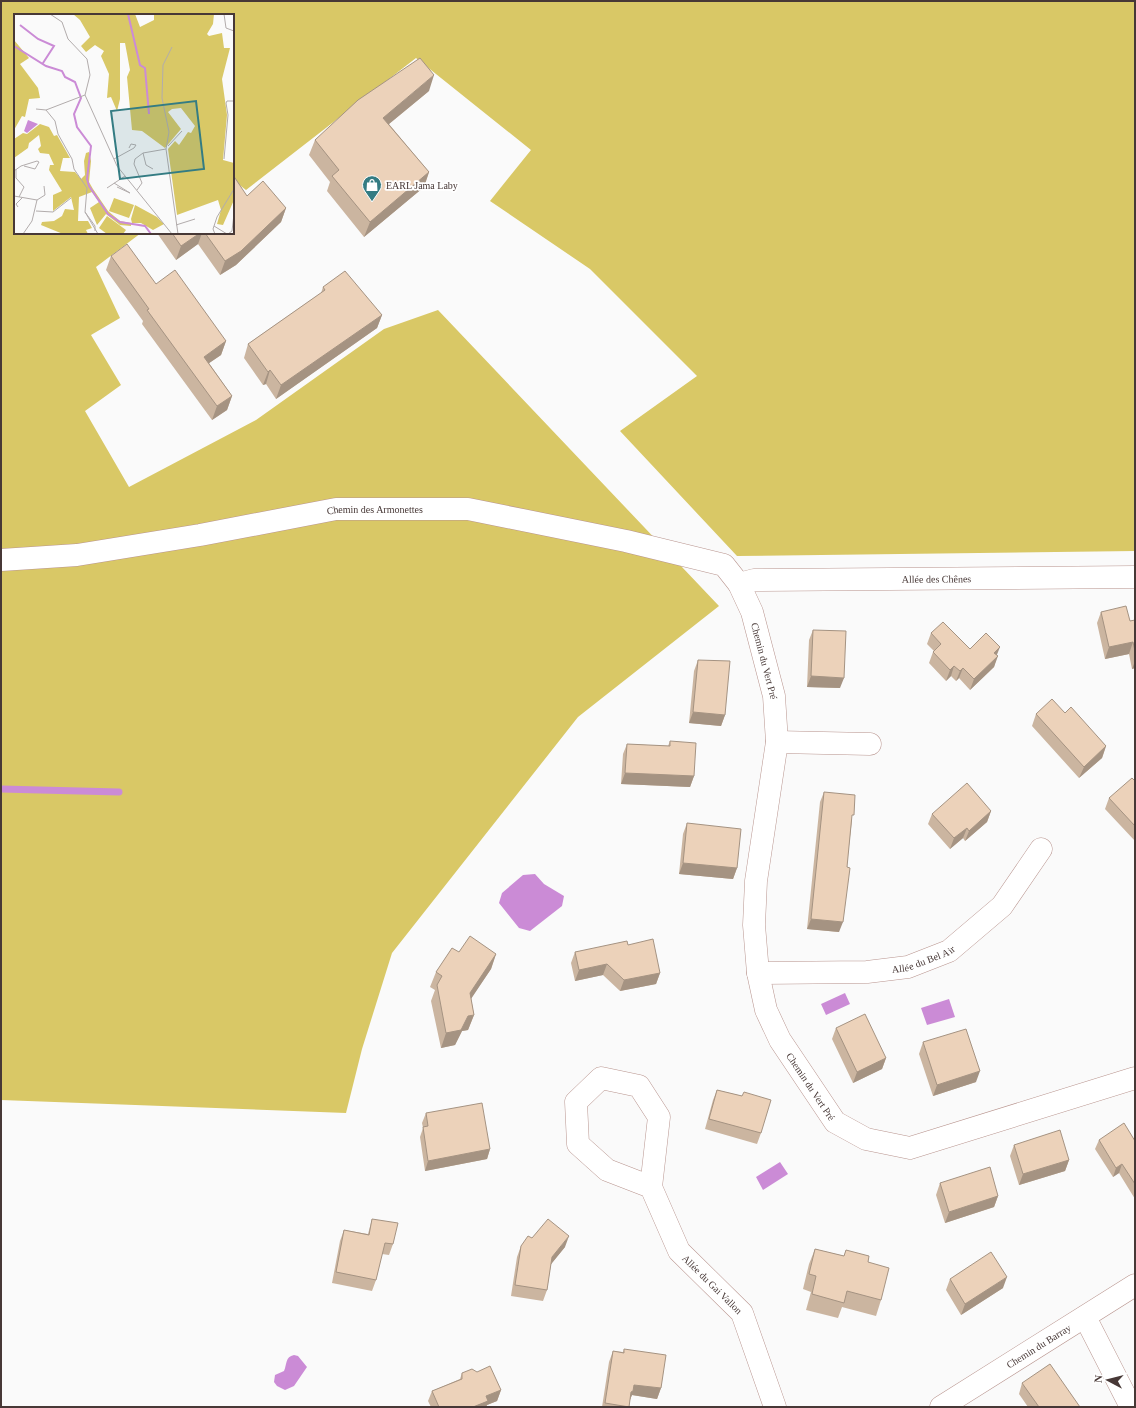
<svg xmlns="http://www.w3.org/2000/svg" width="1136" height="1408" font-family="'Times New Roman',serif">
  <style>
    .green { fill: #d9c866 }
    .water { fill: #cb8bd6 }
    .lines { fill: none; stroke-linecap: round; stroke-linejoin: round }
    .stream { stroke: #cb8bd6; stroke-width: 7 }
    .street-casing { stroke: #b9958f; stroke-width: 23 }
    .street { stroke: #fff; stroke-width: 22 }
    .wall { fill: #cbb5a0 }
    .shaded-wall { fill: #a59382 }
    .building { fill: #ecd2ba; stroke: #a59382 }
    .labels { text-anchor: middle; stroke-width: 3.5; stroke-linejoin: round; paint-order: stroke }
    .poi-label { font-size: 10px; fill: #473836; stroke: #fff; text-anchor: start }
    .street-label { font-size: 10px; fill: #473836; stroke: #fff }
    .inset-river { fill: none; stroke: #cb8bd6; stroke-width: 2 }
    .inset-road { fill: none; stroke: #b2acac; stroke-width: 1 }
    .view { fill: #347c83; fill-opacity: 0.15; stroke: #347c83; stroke-width: 2 }
    .inset-edge { fill: none; stroke: #473836; stroke-width: 2 }
  </style>
  <rect width="100%" height="100%" fill="#fafafa"/>
  <!-- green -->
  <path class="green" d="M1,1H1135V551L737,556L620,431L697,376L590,269L490,201L531,150L416,58L246,190L233,180V15H15V233H141L96,267L120,318L91,335L121,385L85,411L129,487L256,420L384,329L438,310L719,606L578,717L392,953L362,1049L346,1113L1,1100Z"/>
  <!-- water -->
  <path class="water" d="M535,874L544,884L564,896L562,906L530,931L519,928L499,903L502,893L523,875Z
    M845,993L850,1004L826,1015L821,1004Z
    M949,999L955,1017L927,1025L921,1008Z
    M780,1162L788,1174L763,1190L756,1177Z
    M294,1355L298,1356L307,1367L294,1386L285,1390L277,1386L274,1382L275,1375L284,1371C287,1364 285,1357 294,1355Z"/>
  <g class="lines">
    <!-- stream -->
    <path class="stream" d="M1,789L119,792"/>
    <!-- street casing -->
    <g class="street-casing">
      <g id="street">
        <path id="s1" d="M1,560L77,555L200,535L336,509H468L626,541L724,565L739,584L752,612L774,696L777,742L756,881L754,925L758,973L766,1010L780,1040L835,1122L866,1139L910,1148L1135,1078"/>
        <path id="s2" d="M739,584L754,580L1135,577"/>
        <path d="M777,742L870,744"/>
        <path id="s3" d="M758,973L867,972L908,967L949,951L1002,906L1041,849"/>
        <path id="s4" d="M651,1187L607,1170L578,1144L576,1102L601,1078L639,1086L659,1117L651,1187L679,1251L742,1313L775,1407"/>
        <path d="M1085,1317L1131,1407"/>
        <path id="s5" d="M941,1407L1135,1285"/>
      </g>
    </g>
    <!-- street -->
    <use href="#street" class="street"/>
  </g>
  <!-- wall -->
  <path class="wall" d="M429,91L389,124L429,172L424,187L364,237L327,191L330,182L309,155L315,140Z
    M247,196L286,208L281,222L236,265L220,275L198,244L176,260L157,233H233Z
    M111,256L156,284L226,341L221,355L209,363L232,396L227,410L212,420L142,324L143,321L106,270Z
    M323,287L382,315L377,328L276,399L266,384L263,385L244,358L248,344L321,293Z
    M1101,612L1130,621L1135,620V668L1132,669L1129,654L1105,659L1097,623Z
    M813,630L840,688L807,687L809,640Z
    M931,633L970,649L997,656L994,667L970,690L959,678L956,681L951,676L946,681L929,663L933,652L934,651L927,644Z
    M698,660L725,715L721,726L689,723L694,671Z
    M1065,713L1106,746L1102,758L1079,778L1032,726L1036,714Z
    M670,741L694,776L690,787L621,784L623,754L627,744L668,746Z
    M1135,781V841L1105,809L1109,798Z
    M824,792L852,820L839,932L807,929L820,802Z
    M991,811L987,822L965,841L963,838L950,849L928,824L932,814Z
    M687,823L737,868L733,879L679,874L683,834Z
    M628,945L660,973L656,984L620,991L603,975L575,981L571,963L575,952Z
    M459,952L496,954L491,969L471,998L474,1015L468,1030L462,1031L455,1045L441,1048L431,1001L435,990L430,987L436,972Z
    M836,1028L886,1058L882,1069L853,1083L832,1039Z
    M923,1042L976,1082L933,1096L919,1054Z
    M717,1090L742,1096L761,1133L757,1144L705,1129L713,1100Z
    M426,1113L490,1149L487,1159L425,1171L420,1137L423,1128L422,1123Z
    M1099,1140L1135,1141V1199L1119,1173L1113,1177L1095,1149Z
    M1014,1145L1069,1160L1065,1171L1019,1185L1010,1156Z
    M940,1183L998,1196L994,1207L945,1223L936,1195Z
    M372,1219L393,1244L389,1255L382,1254L376,1280L372,1291L332,1283L340,1241L344,1230L368,1234Z
    M532,1238L565,1247L551,1264L547,1290L543,1301L511,1296L517,1257L521,1246Z
    M815,1249L844,1256L846,1250L868,1262L881,1300L876,1316L842,1307L838,1318L806,1310L811,1292L803,1289L809,1264Z
    M950,1279L1003,1288L961,1315L946,1290Z
    M624,1349L661,1388L657,1399L632,1395L629,1402L628,1407H602L609,1362L613,1351L623,1352Z
    M462,1373L501,1390L497,1401L487,1405L486,1407H431L428,1401L432,1391L460,1379Z
    M1022,1383L1080,1407H1028L1019,1394Z"/>
  <!-- shaded-wall -->
  <path class="shaded-wall" d="M434,75L429,91L378,133L383,118Z
    M429,172L424,187L364,237L370,222Z
    M286,208L281,222L236,265L220,275L225,261Z
    M200,233H202L198,244L176,260L181,246Z
    M382,315L377,328L276,399L281,385Z
    M226,341L221,355L199,370L204,357Z
    M270,370L266,384L263,385L268,372Z
    M232,396L227,410L212,420L217,406Z
    M1133,642L1129,654L1105,659L1109,647Z
    M1000,647L996,657L994,653Z
    M998,656L994,667L970,690L974,679Z
    M1135,661V668L1132,669Z
    M954,666L951,676L946,681L950,670Z
    M963,668L959,678L956,681L960,671Z
    M811,676L844,678L840,688L807,687Z
    M693,712L725,715L721,726L689,723Z
    M1106,746L1102,758L1079,778L1084,767Z
    M625,773L694,776L690,787L621,784Z
    M991,811L987,822L965,841L969,831Z
    M967,828L963,838L950,849L954,838Z
    M683,863L737,868L733,879L679,874Z
    M811,919L843,922L839,932L807,929Z
    M496,954L491,969L465,1008L470,993Z
    M607,964L603,975L575,981L579,970Z
    M660,973L656,984L620,991L624,980Z
    M474,1015L468,1030L462,1031L455,1045L441,1048L446,1033L468,1016Z
    M886,1058L882,1069L853,1083L857,1072Z
    M980,1071L976,1082L933,1096L937,1085Z
    M490,1149L487,1159L425,1171L428,1161Z
    M1069,1160L1065,1171L1019,1185L1023,1174Z
    M1122,1164L1119,1173L1113,1177L1116,1168Z
    M998,1196L994,1207L945,1223L949,1212Z
    M569,1236L565,1247L548,1268L552,1257Z
    M1007,1277L1003,1288L961,1315L965,1304Z
    M634,1385L661,1388L657,1399L632,1395L629,1402L631,1392Z
    M501,1390L497,1401L487,1405L486,1407H473L486,1396Z"/>
  <!-- building -->
  <path class="building" d="M420,58L434,75L383,118L429,172L370,222L332,176L339,170L315,140L358,100Z
    M233,175L247,196L263,181L286,208L241,251L225,261L205,233H233Z
    M172,233H200L181,246Z
    M127,244L156,284L175,270L226,341L204,357L232,396L217,406L147,310L149,309L111,256Z
    M345,271L382,315L281,385L270,370L268,372L248,344L325,290L323,287Z
    M1126,606L1130,621L1135,620V651L1133,642L1109,647L1101,612Z
    M943,622L970,649L986,633L1000,647L994,653L998,656L974,679L963,668L960,671L954,666L950,670L933,652L941,644L931,633Z
    M813,630L846,631L844,678L811,676Z
    M698,660L730,661L725,715L693,712Z
    M1052,699L1065,713L1071,707L1106,746L1084,767L1036,714Z
    M670,741L696,743L694,776L625,773L627,744L670,746Z
    M1132,778L1135,781V826L1109,798Z
    M967,783L991,811L969,831L967,828L954,838L932,814Z
    M824,792L855,795L854,815H852L847,867L850,868L843,922L811,919Z
    M687,823L741,829L737,868L683,863Z
    M470,936L496,954L470,993L474,1015L468,1016L461,1030L446,1033L437,985L442,976L436,972L452,948L459,952Z
    M653,939L660,973L624,980L607,964L579,970L575,952L627,941L628,945Z
    M865,1014L886,1058L857,1072L836,1028Z
    M966,1029L980,1071L937,1085L923,1042Z
    M717,1090L742,1096L744,1092L771,1100L761,1133L709,1119Z
    M482,1103L490,1149L428,1161L423,1127L428,1126L426,1113Z
    M1124,1123L1135,1141V1184L1122,1164L1116,1168L1099,1140Z
    M1060,1130L1069,1160L1023,1174L1014,1145Z
    M990,1167L998,1196L949,1212L940,1183Z
    M372,1219L398,1223L393,1244L385,1243L376,1280L336,1272L344,1230L369,1235Z
    M548,1219L569,1236L552,1257L547,1290L515,1285L521,1246L528,1236L532,1238Z
    M815,1249L844,1256L846,1250L869,1256L868,1262L889,1268L881,1300L847,1291L844,1303L812,1294L816,1276L809,1274Z
    M991,1252L1007,1277L965,1304L950,1279Z
    M624,1349L666,1355L661,1388L634,1385L633,1391L631,1392L629,1407L605,1403L613,1351L624,1353Z
    M1050,1364L1080,1407H1039L1022,1383Z
    M490,1366L501,1390L486,1396L488,1401L473,1407H439L432,1391L462,1379V1373L472,1369L477,1372Z"/>
  <!-- icons -->
  <defs>
    <g id="shop-pin" transform="scale(1)"><path d="M0 17L-7.5 6A9.5 9.5 0 1 1 7.5 6Z" fill="#347c83" stroke="#fff"/><path d="M-5-2.5h2.3a2.7 3.5 0 0 1 5.4 0H5L5.5 6h-11ZM-1.5-2.5h3a1.5 2.3 0 0 0-3 0Z" fill="#fff"/></g>
  </defs>
  <g fill-rule="evenodd">
    <use href="#shop-pin" x="372" y="185"/>
  </g>
  <g class="labels">
    <!-- poi labels -->
    <g class="poi-label">
      <text x="386" y="189">EARL Jama Laby</text>
    </g>
    <!-- street labels -->
    <g class="street-label">
      <text dy="4" stroke="none"><textPath href="#s1" startOffset="378">Chemin des Armonettes</textPath></text>
      <text dy="4" stroke="none"><textPath href="#s2" startOffset="198">Allée des Chênes</textPath></text>
      <text dy="4" stroke="none"><textPath href="#s1" startOffset="839">Chemin du Vert Pré</textPath></text>
      <text dy="4" stroke="none"><textPath href="#s3" startOffset="167">Allée du Bel Air</textPath></text>
      <text dy="4" stroke="none"><textPath href="#s1" startOffset="1281">Chemin du Vert Pré</textPath></text>
      <text dy="4" stroke="none"><textPath href="#s4" startOffset="426">Allée du Gai Vallon</textPath></text>
      <text dy="4" stroke="none"><textPath href="#s5" startOffset="115">Chemin du Barray</textPath></text>
    </g>
  </g>
  <!-- overview -->
  <g transform="translate(14 14)">
    <rect width="220" height="220" fill="#fafafa"/>
    <path d="M59,0H121L126,13L140,6V0H200L199,10L193,20L195,22L208,19L210,34H216L208,65L213,101L209,146L220,149V186L209,211L203,210L207,196L204,186L163,201L154,135L161,127L165,131L174,118L177,119L181,112L167,94L158,95L154,98L167,115L151,134L128,117L118,116L113,63L116,56L111,29H106V85L103,97L97,83L93,84L95,60L87,42L90,37L81,31L72,38L67,32L76,23L66,6ZM0,26L15,44L6,50L24,74L26,84L15,85L11,103L8,102L0,116ZM26,110L35,113L40,122L43,121L56,144H49L46,157L61,158L67,165L71,161L70,147L72,139L75,138L77,147L75,168L79,175L94,197L106,207L117,209V212L106,211L92,200L83,211L76,194L85,188L78,178L65,183L64,207H74L78,214L72,216L74,220H49L27,211L28,208L40,207L48,202L51,195L60,196L57,183L39,197V181L48,177L35,156L36,151H40L35,140L26,139L24,135L27,132L25,121L15,129L14,134L0,144V125L9,119L13,120ZM100,184L120,191L115,204L95,197ZM121,191L143,203L150,210L139,216L127,209H118L117,205ZM93,202L112,216L109,220H93L85,214Z" fill="#d9c866"/>
    <path d="M14,106L24,110L13,119L10,117Z" fill="#cb8bd6"/>
    <path class="inset-river" d="M114,0L126,51L131,54L135,100M6,11L24,25L40,32L29,49M0,32L32,52L48,57L51,63L61,68L67,84L60,100L63,113L77,132L73,165L75,172L94,200L106,208L131,212L137,220"/>
    <path class="inset-road" d="M36,0L48,8L54,25L73,45L76,61L71,81L103,152L158,220M210,0L212,14L220,17M158,33L149,51L148,84L155,118L152,135L164,220M22,95L32,96L71,81M32,96L41,107L44,120L58,145L60,155L73,174L71,198L84,220M154,132L168,117M129,139L132,151L139,155M100,145L120,134L122,131L117,130L115,134M210,145L214,101L212,89L213,87H220M2,155V164L10,173L5,183M0,157L7,152L23,147L25,148L21,155L10,152M100,169L116,179L103,173M93,174L111,162M123,176L128,169L120,150L121,145L129,139L152,135M0,182L23,186L18,207L9,220M23,186L31,181L30,172M4,193L2,190L8,184M22,197L39,198L57,184M71,198L81,212V217M162,211L181,205M200,212L213,220M201,220L199,215L203,203L220,175M214,220L218,217L220,200"/>
    <path class="view" d="M182,87L190,155L106,165L97,97Z"/>
    <rect width="220" height="220" class="inset-edge"/>
  </g>
  <!-- border -->
  <rect width="1136" height="1408" fill="none" stroke="#473836" stroke-width="4"/>
  <!-- north arrow -->
  <g transform="translate(1108 1380) rotate(277)" stroke="#ffffff" stroke-width="3" paint-order="stroke">
  <path d="M0-3L7 15L0 10L-7 15Z" fill="#473836"/>
  <text y="-6" font-size="11" font-weight="bold" text-anchor="middle" fill="#473836">N</text>
  </g>
</svg>
